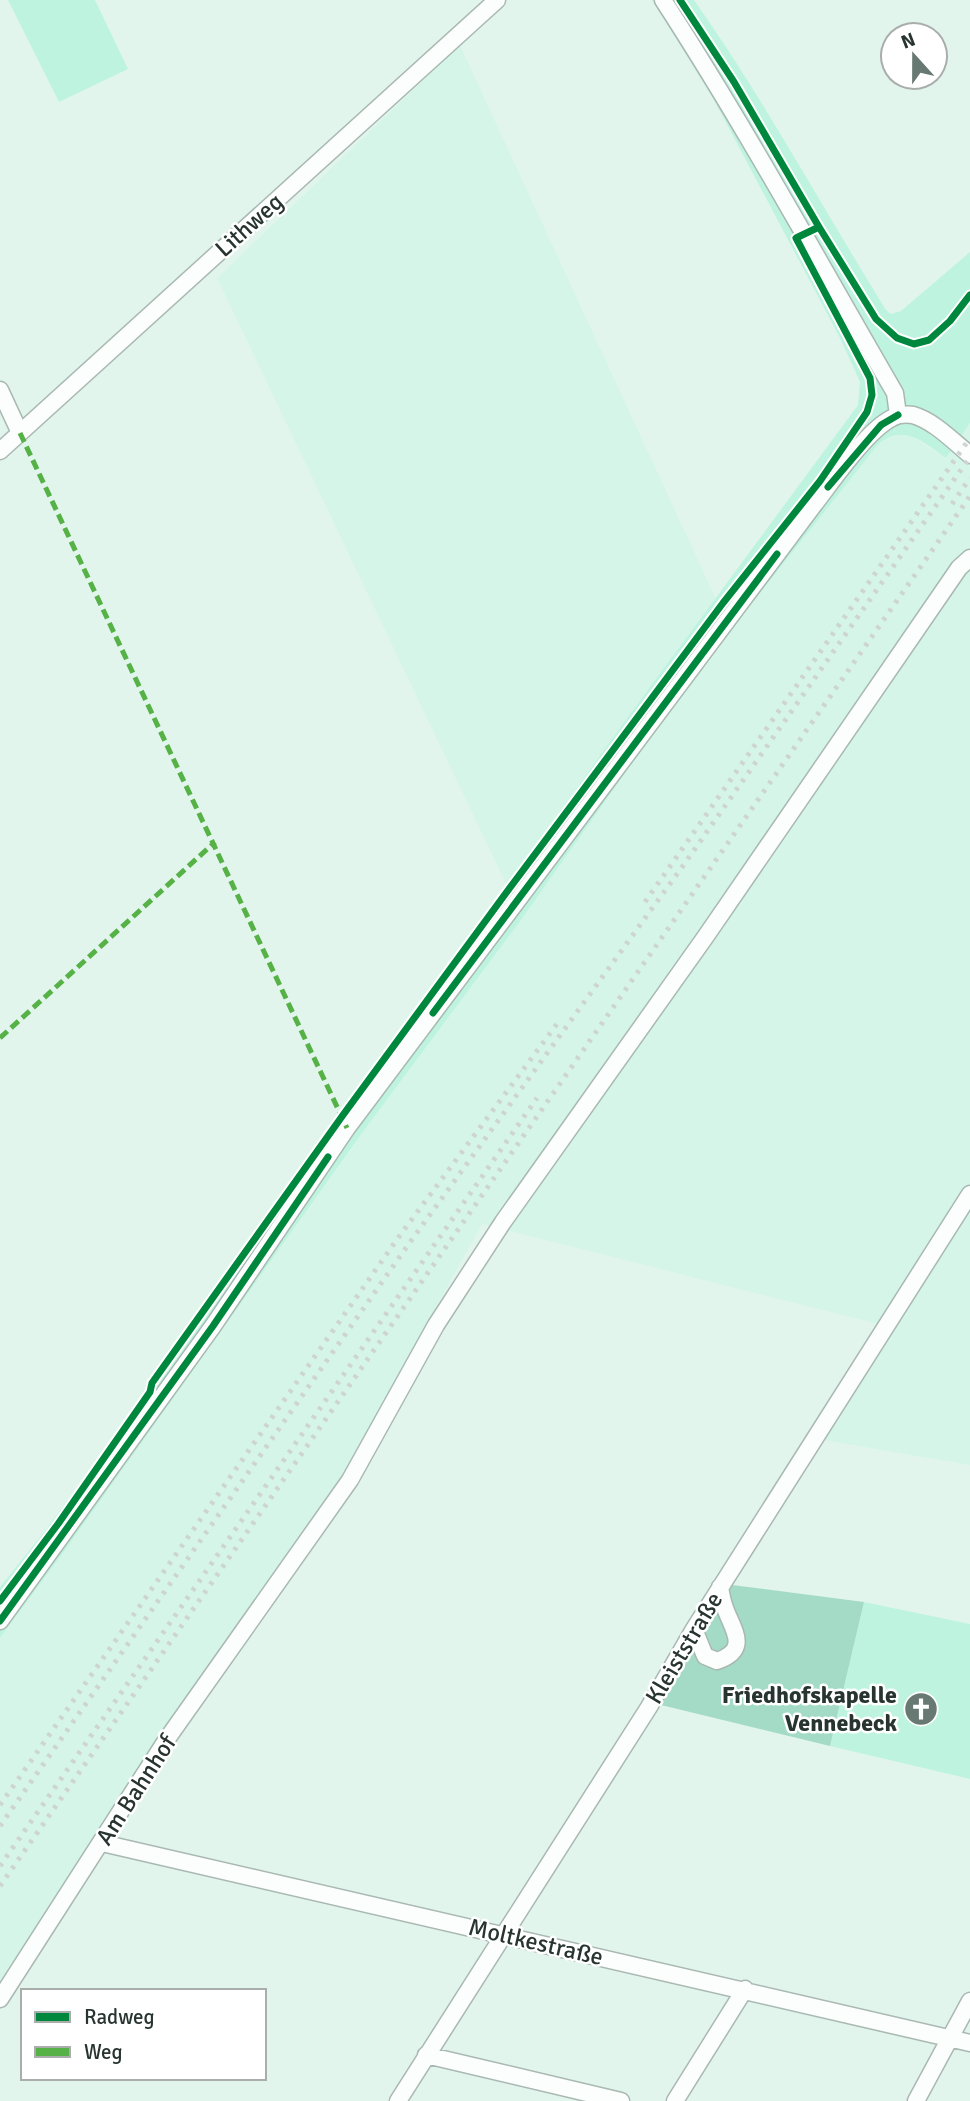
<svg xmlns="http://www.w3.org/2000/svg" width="970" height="2101" font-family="Signika,sans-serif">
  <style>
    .built { fill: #d5f5e8 }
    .green { fill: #bef4df }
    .forest { fill: #a3dbc6 }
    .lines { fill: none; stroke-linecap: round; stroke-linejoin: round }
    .street-casing { stroke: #a9b8b2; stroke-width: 19 }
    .street { stroke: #fbfefc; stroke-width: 16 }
    .rail { stroke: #ced4d2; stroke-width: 5; stroke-dasharray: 3.5 7; stroke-linecap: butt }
    .quiet { stroke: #56b246; stroke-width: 5; stroke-dasharray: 10 5; stroke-linecap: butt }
    .cycleway-casing { stroke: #fff; stroke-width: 11 }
    .cycleway { stroke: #00873e; stroke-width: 7 }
    .labels { text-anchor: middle; stroke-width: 5; stroke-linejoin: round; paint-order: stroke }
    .street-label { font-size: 24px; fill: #27342f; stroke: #fff }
    .poi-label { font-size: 24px; font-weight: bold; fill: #27342f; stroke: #fff; text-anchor: end }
  </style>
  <rect width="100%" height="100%" fill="#e2f5ed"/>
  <!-- built -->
  <path class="built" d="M460,45L716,599L614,736L507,886L217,278Z
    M970,423V1465L824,1440L894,1328L482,1224L344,1473L0,1986V1638L63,1553L362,1133L521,920L638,755L737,622L876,447L888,438L903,434L911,436L946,458Z"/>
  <!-- green -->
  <path class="green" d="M8,0H95L128,69L59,102Z
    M652,0H694C764,99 822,207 886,310L891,314L901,311L970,252V423L946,458C923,442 902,421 876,447L737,622L638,755L521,920L362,1133L63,1553L0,1638V1587L45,1531L148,1390L335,1117L507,886L614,736L858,405L860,382L840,338L713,98Z
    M864,1602L970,1624V1779L830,1746Z"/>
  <!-- forest -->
  <path class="forest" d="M732,1585L864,1602L830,1746L661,1705Z"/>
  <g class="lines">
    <!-- street casing -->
    <g class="street-casing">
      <path id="street" d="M663,0C746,128 819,262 895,393L898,415
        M0,390L20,433
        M0,451L497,0
        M0,1621L213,1326L347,1128L813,506C832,482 866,431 892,418C897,415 906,414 913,415C934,421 953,441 970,455
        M694,1629L705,1656L717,1661C752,1649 731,1628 724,1605C722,1599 721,1593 720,1587
        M102,1843L970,2043
        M0,1999L167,1739L350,1480L436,1325L503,1222L706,936L959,568L970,558
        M426,2055L621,2101
        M398,2101L649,1707L694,1629L970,1194
        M675,2101L745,1989
        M916,2101L970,2001"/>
    </g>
    <!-- street -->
    <use href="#street" class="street"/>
    <!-- rail -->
    <path class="rail" d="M952,504L970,478
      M645,902L970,438
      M0,1805L398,1238L557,1024
      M0,1826L408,1245L685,863L970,457
      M0,1866L537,1098
      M0,1886L970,496"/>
    <!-- quiet -->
    <path class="quiet" d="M20,433L347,1128
      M0,1038L215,842"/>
    <!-- cycleway casing -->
    <g class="cycleway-casing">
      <path id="cycleway" d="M680,0L734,82L819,227
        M828,487L881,425L898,415
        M433,1013L777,554
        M0,1601L58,1524L150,1392L152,1383L343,1115L506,893L723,603L820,481L867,412L872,395L870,378L796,238L819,227L876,319L897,338L914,344L929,340L950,321L970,295
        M0,1621L213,1326L328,1157"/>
    </g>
    <!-- cycleway -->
    <use href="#cycleway" class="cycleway"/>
  </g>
  <!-- icons -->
  <defs>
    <g id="church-disc" transform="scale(1.75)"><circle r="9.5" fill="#687872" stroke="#fff"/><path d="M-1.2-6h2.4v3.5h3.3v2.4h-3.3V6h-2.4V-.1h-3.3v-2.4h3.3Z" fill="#fff"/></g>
  </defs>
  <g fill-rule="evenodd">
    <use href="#church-disc" x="921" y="1709"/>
  </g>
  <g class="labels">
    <!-- street labels -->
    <g class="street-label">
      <text transform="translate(249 225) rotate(-42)" y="8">Lithweg</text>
      <text transform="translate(684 1648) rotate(-59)" y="8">Kleiststraße</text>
      <text transform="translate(136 1790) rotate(-57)" y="8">Am Bahnhof</text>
      <text transform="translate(536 1942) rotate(13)" y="8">Moltkestraße</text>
    </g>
    <!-- poi labels -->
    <g class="poi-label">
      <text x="897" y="1703">Friedhofskapelle<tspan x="897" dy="28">Vennebeck</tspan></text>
    </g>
  </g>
  <!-- legend -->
  <rect x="21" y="1989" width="245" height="91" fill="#ffffff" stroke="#a9aeac" stroke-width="2"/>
  <rect x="35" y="2012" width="35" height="10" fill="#00873e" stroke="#a9aeac" stroke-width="2"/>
  <text x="84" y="2024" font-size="21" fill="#27342f">Radweg</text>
  <rect x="35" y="2047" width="35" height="10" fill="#56b246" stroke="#a9aeac" stroke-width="2"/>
  <text x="84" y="2059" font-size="21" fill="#27342f">Weg</text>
  <!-- north arrow -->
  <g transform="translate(914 56) rotate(339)"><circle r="33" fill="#ffffff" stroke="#a9aeac" stroke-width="2"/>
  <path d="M0-5L12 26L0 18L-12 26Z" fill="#687872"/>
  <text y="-10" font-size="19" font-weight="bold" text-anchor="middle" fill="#27342f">N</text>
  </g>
</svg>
